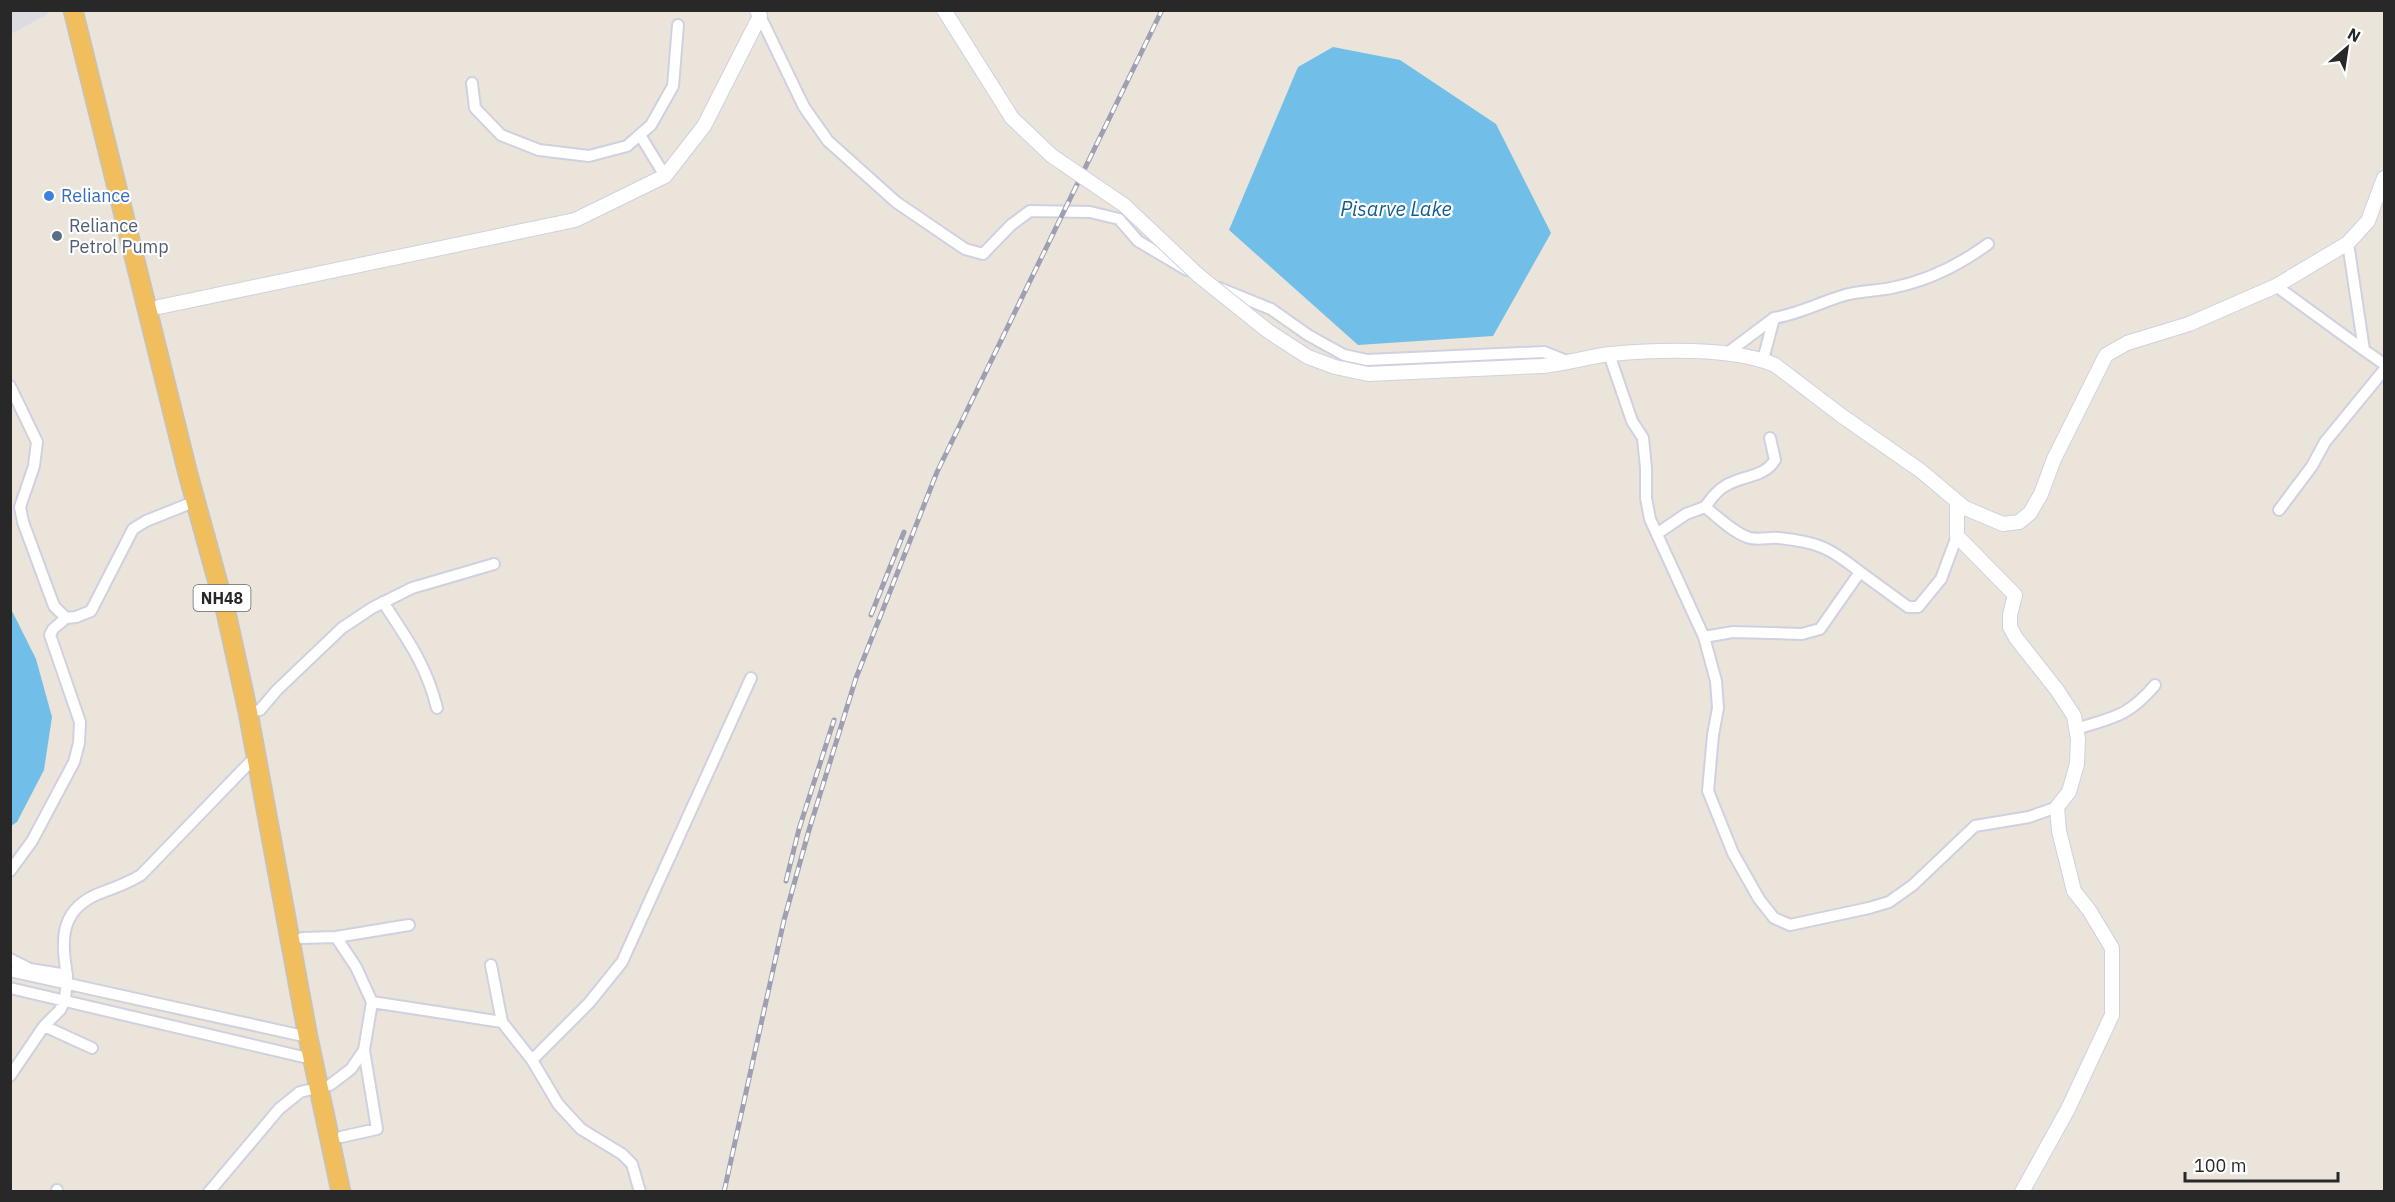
<svg xmlns="http://www.w3.org/2000/svg" width="2395" height="1202" font-family="'IBM Plex Sans',sans-serif">
  <style>
    .industrial { fill: #dddbe2 }
    .water { fill: #71bfe8 }
    .lines { fill: none; stroke-linecap: round; stroke-linejoin: round }
    .minor-casing { stroke: #cfd1e0; stroke-width: 14 }
    .tertiary-casing { stroke: #cfd1e0; stroke-width: 16 }
    .trunk-casing { stroke: #c3c3c3; stroke-width: 21 }
    .minor { stroke: #fff; stroke-width: 10 }
    .tertiary { stroke: #fff; stroke-width: 14 }
    .trunk { stroke: #f0be5c; stroke-width: 18 }
    .rail-casing { stroke: #9d9fb2; stroke-width: 5 }
    .rail { stroke: #fff; stroke-width: 3; stroke-dasharray: 9; stroke-linecap: butt }
    .tertiary-bridge-casing { stroke: #cfd1e0; stroke-width: 16; stroke-linecap: butt }
    .tertiary-bridge { stroke: #fff; stroke-width: 14 }
    .shop-dot { fill: #3f7fe0; stroke: #fff; stroke-width: 2 }
    .service-dot { fill: #5c6f8a; stroke: #fff; stroke-width: 2 }
    .labels { text-anchor: middle; stroke-width: 4.5; stroke-linejoin: round; paint-order: stroke }
    .shield { fill: #fff; stroke: #686868; stroke-width: 1.5 }
    .shield-label { font-size: 16px; font-weight: bold; fill: #282828 }
    .shop-label { font-size: 18px; fill: #366cbe; stroke: #fff; text-anchor: start }
    .service-label { font-size: 18px; fill: #4e5e75; stroke: #fff; text-anchor: start }
    .water-label { font-size: 20px; font-style: italic; fill: #145c90; stroke: #fff }
  </style>
  <rect width="100%" height="100%" fill="#eae4da"/>
  <!-- industrial -->
  <path class="industrial" d="M11,10L47,11L48,14L11,34Z"/>
  <!-- water -->
  <path class="water" d="M1333,47L1400,60L1496,124L1551,233L1493,336L1358,345L1229,230L1298,67Z
    M11,609L36,659L52,717L44,770L17,822L11,826Z"/>
  <g class="lines">
    <!-- minor casing -->
    <g class="minor-casing">
      <path id="minor" d="M760,16L804,107L828,141L896,202L965,249L983,254L1011,225L1030,211L1090,212L1119,219L1138,241L1187,270
        M472,83L475,108L501,135L539,150L589,156L627,146L651,125L673,86L678,25
        M640,135L665,176
        M2348,243L2364,350L2384,364
        M2276,286L2364,350
        M1219,288L1271,309L1308,335L1344,355L1367,360L1544,352L1569,362
        M1609,354L1632,421L1643,438L1646,468V498L1650,519L1704,637L1716,681L1718,708L1713,735L1708,791L1733,853L1759,899L1774,918L1790,925L1869,908L1889,902L1913,885L1975,826L2029,817L2057,807
        M1726,354L1774,318
        M1763,360L1774,318C1799,314 1821,302 1845,295C1860,291 1876,291 1891,288C1928,281 1958,266 1988,244
        M10,386L37,442L34,466L20,507L23,522L54,606L66,618L76,617L91,611L133,529L146,521L196,501
        M1705,507C1711,499 1716,491 1725,486C1742,475 1764,478 1775,460L1770,438
        M2279,510L2312,466L2325,442L2384,370
        M1658,533L1686,514L1705,507C1718,517 1731,531 1747,537C1756,541 1769,537 1779,538C1818,542 1830,548 1860,572L1820,629L1802,634L1733,632L1704,637
        M1860,572L1908,607H1918L1941,579L1957,536
        M383,602C407,639 426,664 437,708
        M248,712L260,710L277,690L342,628L372,608L412,588L494,564
        M2076,729C2114,717 2129,716 2155,685
        M10,871L32,841L74,762L79,743L80,722L50,635L53,629L66,618
        M336,937L409,925
        M302,938L336,937L356,967L372,1002
        M10,959L30,969L67,975C60,937 61,907 103,892C117,887 128,883 141,875L256,756
        M491,965L502,1022
        M10,971L308,1037
        M67,978L65,1000L60,1010L44,1026L92,1048
        M10,988L312,1059
        M532,1060L558,1104L581,1129L622,1154L632,1164L640,1192
        M10,1076L44,1026
        M341,1137L377,1129L364,1050
        M57,1192V1190
        M209,1192L279,1109L300,1092L330,1085L351,1069L364,1050L372,1002L502,1022L532,1060L589,1003L622,962L751,678"/>
    </g>
    <!-- tertiary casing -->
    <g class="tertiary-casing">
      <path id="tertiary" d="M159,307L575,220L665,176L704,126L760,16L757,10
        M1542,366C1565,364 1587,357 1610,354C1657,350 1732,347 1775,365L1842,416L1921,471L1965,508L2003,524L2019,522L2030,513L2041,494L2054,459L2106,355L2127,343L2189,324L2276,286L2348,243L2368,221L2384,178
        M1957,502V536L2015,595L2010,615V627L2016,638L2057,690L2074,716L2078,739L2077,764L2069,792L2057,807L2059,831L2074,891L2089,910L2112,948V1015L2068,1109L2022,1192"/>
    </g>
    <!-- trunk casing -->
    <g class="trunk-casing">
      <path id="trunk" d="M73,10L188,474L226,612L248,712L308,1037L341,1192"/>
    </g>
    <!-- minor -->
    <use href="#minor" class="minor"/>
    <!-- tertiary -->
    <use href="#tertiary" class="tertiary"/>
    <!-- trunk -->
    <use href="#trunk" class="trunk"/>
    <!-- rail casing -->
    <g class="rail-casing">
      <path id="rail" d="M871,615L904,532
        M786,881L799,829L834,720
        M724,1192L784,920L809,830L856,678L937,472L1162,10"/>
    </g>
    <!-- rail -->
    <use href="#rail" class="rail"/>
    <!-- tertiary-bridge casing -->
    <g class="tertiary-bridge-casing">
      <path id="tertiary-bridge" d="M944,10L1012,118L1052,156L1124,205L1198,275L1268,331L1308,357L1335,367L1368,374L1542,366"/>
    </g>
    <!-- tertiary-bridge -->
    <use href="#tertiary-bridge" class="tertiary-bridge"/>
  </g>
  <!-- markers -->
  <circle class="shop-dot" cx="49" cy="196" r="6"/>
  <circle class="service-dot" cx="57" cy="236" r="6"/>
  <g class="labels">
    <!-- shield labels -->
    <rect class="shield" x="193.5" y="585" width="57" height="26" rx="4.5"/>
    <g class="shield-label">
      <text x="222" y="604">NH48</text>
    </g>
    <!-- shop labels -->
    <g class="shop-label">
      <text x="61" y="202">Reliance</text>
    </g>
    <!-- service labels -->
    <g class="service-label">
      <text x="69" y="232">Reliance<tspan x="69" dy="21">Petrol Pump</tspan></text>
    </g>
    <!-- water labels -->
    <g class="water-label">
      <text x="1396" y="216">Pisarve Lake</text>
    </g>
  </g>
  <!-- border -->
  <rect width="2395" height="1202" fill="none" stroke="#282828" stroke-width="24"/>
  <!-- north arrow -->
  <g transform="translate(2347 48) rotate(29)" stroke="#ffffff" stroke-width="4.5" paint-order="stroke">
  <path d="M0-4.5L10 22L0 15L-10 22Z" fill="#282828"/>
  <text y="-9" font-size="16" font-weight="bold" text-anchor="middle" fill="#282828">N</text>
  </g>
  <!-- scale -->
  <path d="M2185 1172v9h153v-9" fill="none" stroke="#282828" stroke-width="3"/>
  <text x="2194" y="1172" font-size="18" fill="#282828" stroke="#ffffff" stroke-width="4.5" paint-order="stroke">100 m</text>
</svg>
